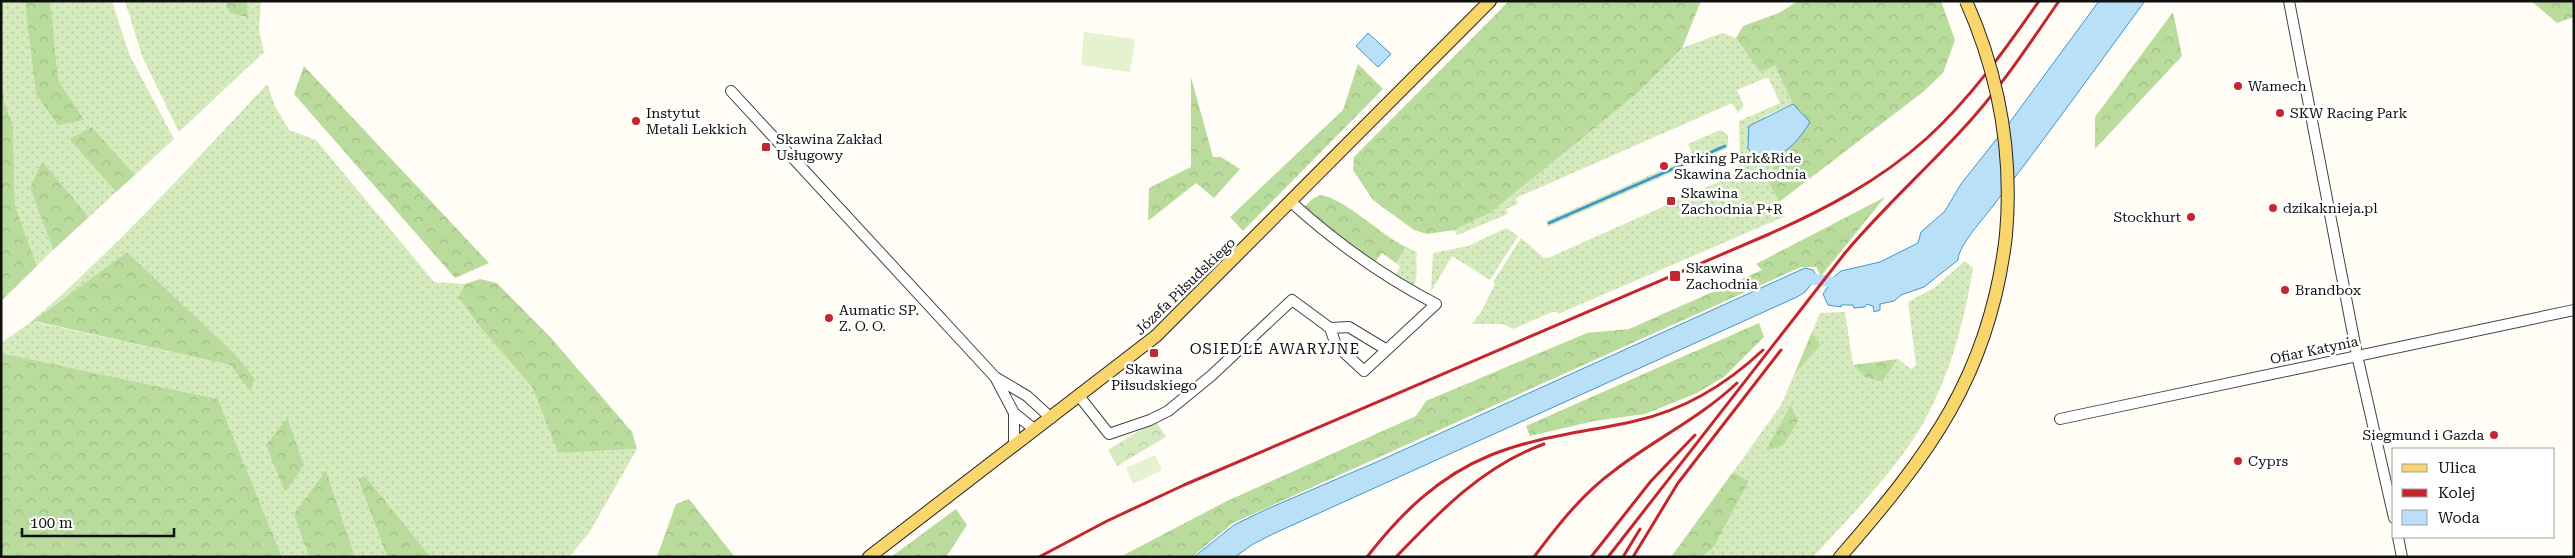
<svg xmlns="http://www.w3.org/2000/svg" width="2575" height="558" font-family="'Roboto Serif',serif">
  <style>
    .grass { fill: url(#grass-dots); fill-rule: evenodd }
    .forest { fill: url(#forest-crowns) }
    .park { fill: url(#park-crowns) }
    .pitch { fill: #e6f2cf }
    .water { fill: #b9e0f7; stroke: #3f96cf }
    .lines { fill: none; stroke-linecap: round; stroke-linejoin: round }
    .stream { stroke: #3f96cf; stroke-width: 3 }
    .canal { stroke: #b9e0f7; stroke-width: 11 }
    .minor-casing { stroke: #444; stroke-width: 12 }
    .major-casing { stroke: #222; stroke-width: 14 }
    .minor { stroke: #fff; stroke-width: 10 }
    .major { stroke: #f9d66b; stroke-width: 12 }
    .rail { stroke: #c4262e; stroke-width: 3 }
    .major-bridge-casing { stroke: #222; stroke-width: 14; stroke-linecap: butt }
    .major-bridge { stroke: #f9d66b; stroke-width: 12 }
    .poi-dot { fill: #c4262e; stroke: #fff; stroke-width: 2 }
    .labels { text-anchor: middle; stroke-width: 5; stroke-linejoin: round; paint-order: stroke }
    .poi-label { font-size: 14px; fill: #111; stroke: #fff; text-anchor: start }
    .street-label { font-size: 14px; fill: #111; stroke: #fff }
    .neighbourhood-label { font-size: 15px; letter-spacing: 1px; fill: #111; stroke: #fff }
  </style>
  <defs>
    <pattern id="grass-dots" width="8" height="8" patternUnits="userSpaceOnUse" patternTransform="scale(1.25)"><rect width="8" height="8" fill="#d5ebbd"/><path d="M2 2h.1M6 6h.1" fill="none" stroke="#b6c8a1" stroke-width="1.8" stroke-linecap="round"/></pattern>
    <pattern id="forest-crowns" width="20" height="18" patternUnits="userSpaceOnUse" patternTransform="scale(1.25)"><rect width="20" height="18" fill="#b9dc9c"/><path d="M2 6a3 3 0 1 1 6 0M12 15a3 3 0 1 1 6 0" fill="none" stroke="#9ebc85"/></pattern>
    <pattern id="park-crowns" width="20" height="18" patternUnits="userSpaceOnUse" patternTransform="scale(1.25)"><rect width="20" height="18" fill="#d5ebbd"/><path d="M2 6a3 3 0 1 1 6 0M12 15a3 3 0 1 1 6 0" fill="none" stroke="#b6c8a1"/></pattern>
  </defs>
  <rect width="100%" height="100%" fill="#fffdf5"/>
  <!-- grass -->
  <path class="grass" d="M1,1H112L129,54L174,139L135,175L92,127L69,139L116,192L89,217L42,161L30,188L53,250L37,266L15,205L13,126L5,104L1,80Z
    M125,1H225L229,13L248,16L247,1H261L259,30L264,52L179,132L142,56Z
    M1722,33L1736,38L1760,72L1775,66L1793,104L1765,116L1767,161L1778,157C1764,182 1775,193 1786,216L1558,314L1557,312H1552L1513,329L1503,324H1472L1481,312L1495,284L1493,282L1521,238L1544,258H1548L1734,175L1733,171L1740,163L1739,121L1780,103L1768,77L1737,90L1744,106L1738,113L1732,103L1516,198L1518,204L1506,209L1508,214L1457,235L1454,230L1490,213L1639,92L1682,48Z
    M267,84L275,106L289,130L316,140L434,282L465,284L458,297L480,327L532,387L558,453L637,449L589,533L569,557H431L365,476L358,479L387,557H355L326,470L295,514L309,557H282L218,399L1,353V343C38,319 65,292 96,262C156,205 211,144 267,84ZM127,252L235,354L255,379L252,391L230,365L35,322Z
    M1720,130L1728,135V145L1726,149L1548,227L1546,221L1693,156L1688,144Z
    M1506,228L1518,236L1490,280L1452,256L1431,292L1433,253L1468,246Z
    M1406,247L1417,252C1415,264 1419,274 1414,286H1408L1394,276L1400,267L1396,263Z
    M1965,261L1973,268C1965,318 1952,368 1928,414C1902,465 1852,514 1813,557H1701L1714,547L1749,481L1733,472L1781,405L1794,375L1821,345L1812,332L1820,313L1845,312L1853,365L1882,382L1898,359L1911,369L1916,365L1908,302L1934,288Z"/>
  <!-- forest -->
  <path class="forest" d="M25,1H50L58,80L84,120L58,125L36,94Z
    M225,1H247L248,17L229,13Z
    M1509,1H1701L1682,48L1639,92L1490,213L1454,230L1427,234L1414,230L1373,200L1353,170L1354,157Z
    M1798,1H1941L1955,40L1943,73L1923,92L1779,202L1768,181C1775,152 1795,147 1810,122L1793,104L1775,66L1760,72L1736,38L1743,26L1779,13Z
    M2531,1H2574V17L2557,23Z
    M2173,12L2182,56L2095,149V117Z
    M1358,64L1383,89L1243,231L1230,217L1343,110Z
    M304,66L489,263L455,278L294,94Z
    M1191,77L1213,157H1221L1240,169L1214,198L1196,183L1148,221L1149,188L1191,167Z
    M1,80L5,104L13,126L15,205L37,266L1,301Z
    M92,127L135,175L116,192L69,139Z
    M42,161L89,217L53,250L30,188Z
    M1320,195C1345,198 1380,235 1406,247L1396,263L1382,253L1375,262L1304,208L1311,200Z
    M1885,197L1821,276L1816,267H1801L1233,523L1192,557H1120L1225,502L1416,416L1426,401L1587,333L1629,329L1762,270L1756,264Z
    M127,252L235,354L255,379L251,392L230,365L34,321Z
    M480,279L497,283L552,339L632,432L637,449L558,453L532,387L480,327L458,297L465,284Z
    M1759,323L1764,337L1725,376L1697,393L1645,414L1594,421L1530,436L1526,426Z
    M1812,332L1821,345L1794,375Z
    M1,353L218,399L282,557H1Z
    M1898,359L1882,382L1865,377L1853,365Z
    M1791,405L1798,421L1783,445L1765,451Z
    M287,418L304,465L285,492L266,445Z
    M326,470L355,557H309L294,514Z
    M1733,472L1749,481L1714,547L1701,557H1671Z
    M365,476L431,557H387L358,479Z
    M689,499L734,556L732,557H657L676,504Z
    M956,509L967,525L946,557H891Z"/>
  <!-- park -->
  <path class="park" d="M1156,421L1166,437L1117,466L1108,450Z"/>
  <!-- pitch -->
  <path class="pitch" d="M1084,32L1135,39L1130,72L1081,65Z
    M1155,455L1162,470L1133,484L1126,468Z"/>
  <!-- water -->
  <path class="water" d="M2099,1H2145C2094,70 2045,139 1993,206C1984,218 1958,246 1958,260L1924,287L1901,295L1894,301L1880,304V310L1874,312L1873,306L1867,304L1865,307L1854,308L1853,305H1841V307L1828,305L1823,294L1835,276L1841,271L1880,262L1918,243L1921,232L1945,211L1961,184L2010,122Z
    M1368,33L1391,54L1378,67L1356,46Z
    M1793,104L1810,122C1798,142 1781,160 1757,162L1748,148L1749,126Z
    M1805,268L1813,270L1817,277L1805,292L1797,297L1275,533L1253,544L1235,557H1194L1234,525L1267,509L1379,461Z"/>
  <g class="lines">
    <!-- stream -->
    <path class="stream" d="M1549,223L1725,146"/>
    <!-- canal -->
    <path class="canal" d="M1801,277L1844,284"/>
    <!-- minor casing -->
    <g class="minor-casing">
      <path id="minor" d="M2289,1L2357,355L2394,518
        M731,91L995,377L1027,396L1051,418
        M1330,328L1349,327L1387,350
        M995,377L1014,413V446
        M1079,396L1109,434L1150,420L1168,411L1211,376L1292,300L1330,328L1336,345L1364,371L1436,304C1384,277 1335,242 1291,202
        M1014,413L1035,430
        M2060,419L2574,310
        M2398,537L2402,557"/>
    </g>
    <!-- major casing -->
    <g class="major-casing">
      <path id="major" d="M869,557L1156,336L1490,1
        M1840,557C1929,455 1990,375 2006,235"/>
    </g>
    <!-- minor -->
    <use href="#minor" class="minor"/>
    <!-- major -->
    <use href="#major" class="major"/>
    <!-- rail -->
    <path class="rail" d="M1039,557L1107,521L1184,485L1767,235C1824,210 1879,181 1926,139C1970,99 2005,50 2039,1
      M1367,557C1401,513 1439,476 1491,455C1538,436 1587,432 1635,421C1684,410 1727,384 1763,350
      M1396,557C1439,512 1483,466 1544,444
      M1534,557C1558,525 1582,494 1615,470C1655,439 1700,418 1737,383
      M1591,557L1651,481L1695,435
      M1608,557L1845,253C1881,210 1922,173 1960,132C1998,92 2028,46 2059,1
      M1623,557L1640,529
      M1633,557L1678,483L1781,350"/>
    <!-- major-bridge casing -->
    <g class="major-bridge-casing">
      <path id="major-bridge" d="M1966,1C1999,75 2013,155 2006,235"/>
    </g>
    <!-- major-bridge -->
    <use href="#major-bridge" class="major-bridge"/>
  </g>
  <!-- markers -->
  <g class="poi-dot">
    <circle cx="2238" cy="86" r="5"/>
    <circle cx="2280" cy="113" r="5"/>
    <circle cx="636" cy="121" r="5"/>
    <rect x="761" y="142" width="10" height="10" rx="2.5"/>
    <circle cx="1664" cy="166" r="5"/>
    <rect x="1666" y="196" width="10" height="10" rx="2.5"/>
    <circle cx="2273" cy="208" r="5"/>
    <circle cx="2191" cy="217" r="5"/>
    <rect x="1669" y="270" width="12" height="12" rx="2.5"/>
    <circle cx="2285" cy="290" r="5"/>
    <circle cx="829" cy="318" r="5"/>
    <rect x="1149" y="348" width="10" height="10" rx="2.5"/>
    <circle cx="2494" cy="435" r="5"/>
    <circle cx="2238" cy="461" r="5"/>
  </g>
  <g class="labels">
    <!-- poi labels -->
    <g class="poi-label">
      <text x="2248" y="91">Wamech</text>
      <text x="646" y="118">Instytut<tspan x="646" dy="16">Metali Lekkich</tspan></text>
      <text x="2290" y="118">SKW Racing Park</text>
      <text x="776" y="144">Skawina Zakład<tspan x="776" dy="16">Usługowy</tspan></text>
      <text x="1674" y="163">Parking Park&amp;Ride<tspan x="1674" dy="16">Skawina Zachodnia</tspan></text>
      <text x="1681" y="198">Skawina<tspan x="1681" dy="16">Zachodnia P+R</tspan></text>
      <text x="2283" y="213">dzikaknieja.pl</text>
      <text x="2181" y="222" text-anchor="end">Stockhurt</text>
      <text x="1686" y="273">Skawina<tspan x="1686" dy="16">Zachodnia</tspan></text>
      <text x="2295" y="295">Brandbox</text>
      <text x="839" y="315">Aumatic SP.<tspan x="839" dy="16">Z. O. O.</tspan></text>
      <text x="1154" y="374" text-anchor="middle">Skawina<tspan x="1154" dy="16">Piłsudskiego</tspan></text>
      <text x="2484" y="440" text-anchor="end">Siegmund i Gazda</text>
      <text x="2248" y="466">Cyprs</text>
    </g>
    <!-- street labels -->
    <g class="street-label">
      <text transform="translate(1185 286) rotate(-44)" y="5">Józefa Piłsudskiego</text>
      <text transform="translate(2314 350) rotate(-12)" y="5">Ofiar Katynia</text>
    </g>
    <!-- neighbourhood labels -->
    <g class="neighbourhood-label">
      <text x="1275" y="354">OSIEDLE AWARYJNE</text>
    </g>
  </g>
  <!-- border -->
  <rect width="2575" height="558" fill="none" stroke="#111111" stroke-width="5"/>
  <!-- legend -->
  <rect x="2392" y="448" width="162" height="90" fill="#ffffff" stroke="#a0a0a0"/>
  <rect x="2402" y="464" width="25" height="8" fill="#f9d66b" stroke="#a0a0a0"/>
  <text x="2438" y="473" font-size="15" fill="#111111">Ulica</text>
  <rect x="2402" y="489" width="25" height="8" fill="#c4262e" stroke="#a0a0a0"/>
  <text x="2438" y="498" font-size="15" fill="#111111">Kolej</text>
  <rect x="2402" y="510" width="25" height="15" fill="#b9e0f7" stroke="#a0a0a0"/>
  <text x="2438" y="523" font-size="15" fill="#111111">Woda</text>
  <!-- scale -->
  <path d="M22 528v8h152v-8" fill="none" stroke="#111111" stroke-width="2.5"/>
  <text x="30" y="528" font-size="15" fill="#111111" stroke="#ffffff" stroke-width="4" paint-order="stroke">100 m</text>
</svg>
